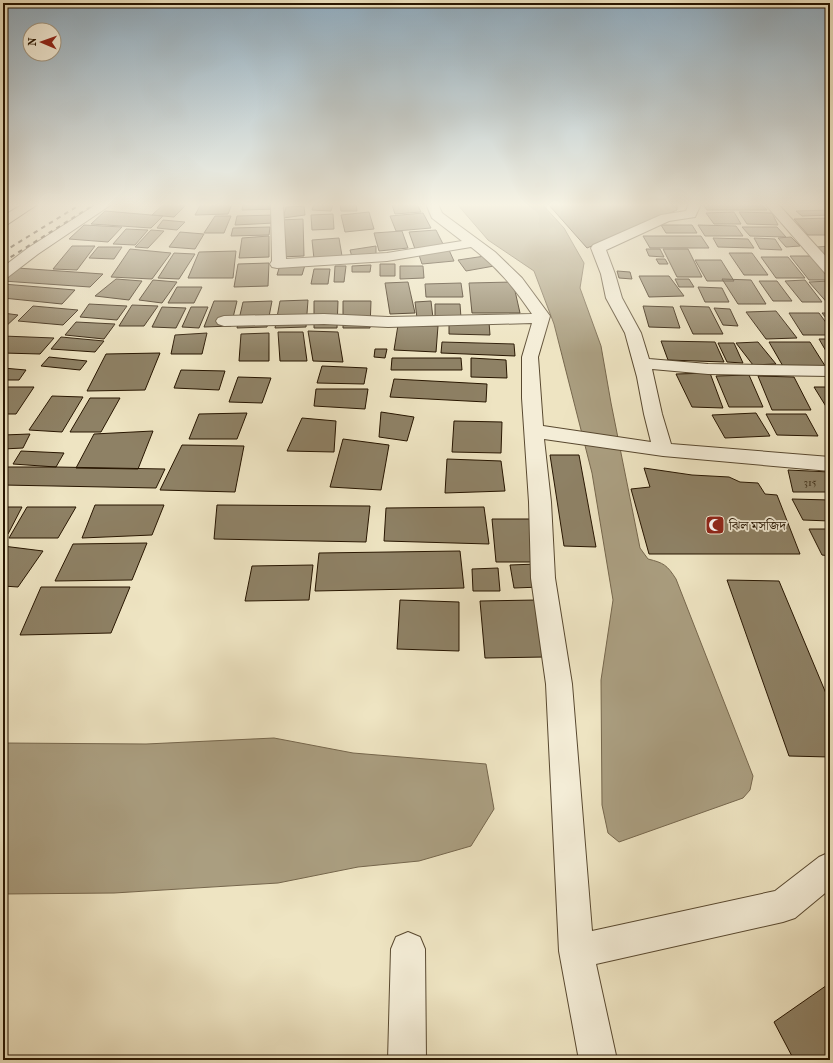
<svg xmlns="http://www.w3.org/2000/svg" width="833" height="1063" font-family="'IM FELL French Canon','Noto Serif Bengali',serif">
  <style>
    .water { fill: #aa9e80; stroke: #76674d }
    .building { fill: #8e8165; stroke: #271500 }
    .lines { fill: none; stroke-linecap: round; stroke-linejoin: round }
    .street-casing { stroke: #594930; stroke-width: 2 }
    .primary-casing { stroke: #271500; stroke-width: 2 }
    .street { fill: #f4edd7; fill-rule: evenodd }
    .primary { fill: #eee4c2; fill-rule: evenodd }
    .rail { stroke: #271500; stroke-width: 2; stroke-dasharray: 4.5 4.5; stroke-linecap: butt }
    .labels { text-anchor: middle; stroke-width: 3.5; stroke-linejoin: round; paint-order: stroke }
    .number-label { font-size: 11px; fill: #413019 }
    .poi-label { font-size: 13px; fill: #271500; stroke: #f4edd7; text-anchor: start }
  </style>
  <rect width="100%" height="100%" fill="#eee4c2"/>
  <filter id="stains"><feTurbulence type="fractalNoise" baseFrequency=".005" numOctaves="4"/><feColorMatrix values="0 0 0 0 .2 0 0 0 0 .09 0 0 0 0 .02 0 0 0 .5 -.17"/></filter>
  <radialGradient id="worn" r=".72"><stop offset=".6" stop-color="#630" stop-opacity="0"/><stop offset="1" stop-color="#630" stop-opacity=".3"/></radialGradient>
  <!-- water -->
  <path class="water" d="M457,204H542L564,228L584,263L580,288L601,346L611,403L640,548L648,559C664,563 667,565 676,579L753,776L750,790L743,798L619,842L608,833L602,805L601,680L613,600L592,473L554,324L534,271L488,240Z
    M274,738L353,753L486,764L494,809L471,846L419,861L358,867L278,883L114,893L3,894V743L146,744Z"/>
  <!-- building -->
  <path class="building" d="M164,204H173L186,205L174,217L152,215Z
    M201,204H232L228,214L195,215Z
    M279,204V209L242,210L243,205Z
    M314,204H333L331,211L312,210Z
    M340,204H356L357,211H341Z
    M417,204L421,212L395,214L392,205Z
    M548,204H677V210L587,248Z
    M703,204H761L767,210H707Z
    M304,206L305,215L283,218L286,207Z
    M830,210V215L802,216L796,211Z
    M105,211L163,216L151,228L91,224Z
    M369,212L374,229L345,232L341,215Z
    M734,212L741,224H714L706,213Z
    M739,212L772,213L778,225L747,224Z
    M423,213L431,228L396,231L390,216Z
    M333,214L334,229L312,230L311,215Z
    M275,215L274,223L235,225L237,216Z
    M215,216H231L224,233H204Z
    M830,218V235H808L794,219Z
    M303,219L304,256L280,257V220Z
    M163,220L185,222L177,230L157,228Z
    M84,225L122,227L108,242L69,239Z
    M661,225H692L697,233H666Z
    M698,225L736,226L743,236H705Z
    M270,227L269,235L231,236L233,228Z
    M742,227H777L786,237L750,236Z
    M126,229L148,230L135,245L113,244Z
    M151,230L164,231L148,248L135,247Z
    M436,230L444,246L415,249L409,232Z
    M402,231L408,248L379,251L374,233Z
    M180,232L204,234L195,249L169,247Z
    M269,236V257L239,258L242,238Z
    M643,236H701L709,248H650Z
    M791,237L800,246L786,247L778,238Z
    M339,238L342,256L314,259L312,240Z
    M713,238L748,239L754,248L718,247Z
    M754,238L775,239L782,250L760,249Z
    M72,246H95L77,270L53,269Z
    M376,246V254L352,257L350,250Z
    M830,246V255H825L817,247Z
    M98,247H122L114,259L89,258Z
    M130,249L171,253L152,279L111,277Z
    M646,249H660L664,257L649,256Z
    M663,249H688L702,277H677Z
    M449,250L454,261L422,264L418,252Z
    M236,251L233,278H188L199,252Z
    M174,253L195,254L179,279L158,278Z
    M729,253H752L768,275H744Z
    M485,256L494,266L466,271L458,260Z
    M790,256H812L830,277V280H809Z
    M761,257H788L805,278H776Z
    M656,259H665L668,264H659Z
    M695,260H721L734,281H707Z
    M269,263L268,286L234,287L238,264Z
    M380,264H395V276H380Z
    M280,265H305L302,275H277Z
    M371,265L370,272H352V266Z
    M335,266H346L344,282H334Z
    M400,266H423L424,278L400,279Z
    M17,268L103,274L90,287L3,281Z
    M314,269H330L328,284H311Z
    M617,271L630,272L632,279L619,278Z
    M639,276H669L684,296L649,297Z
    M116,279L142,281L129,300L95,296Z
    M675,279H689L694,287H679Z
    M722,279L751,280L766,304H738Z
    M153,280L177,282L162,303L139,300Z
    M805,280L822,302H802L785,281Z
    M759,281H777L792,301H773Z
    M830,281V306L809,282Z
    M408,282L415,313L390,314L385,283Z
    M513,282L520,313H472L469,283Z
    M461,283L463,297H426L425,284Z
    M3,284L75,290L62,304L3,298Z
    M177,287H202L194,303H168Z
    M698,287L722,288L729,302H705Z
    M308,300L306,327L275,328L280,301Z
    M214,301H237L231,326L204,327Z
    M272,301L267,327L237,328L243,302Z
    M314,301H338L337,328H314Z
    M343,301H371L370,328H343Z
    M431,301L433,318H417L415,302Z
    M89,304L127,306L117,320L80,317Z
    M435,304H460L461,318H435Z
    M132,305L158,306L144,326H119Z
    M33,306L78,310L63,325L18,321Z
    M643,306L673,307L680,328L649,327Z
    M680,306L709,307L723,334H693Z
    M162,307L186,308L176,328L152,327Z
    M191,307H208L199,328L182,327Z
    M714,308L730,309L738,326L723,325Z
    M776,311L797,338L766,339L746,312Z
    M3,313L18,315L3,329Z
    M789,313H819L830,328V335H803Z
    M822,313H830V323Z
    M449,321L489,322L490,335L449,334Z
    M76,322L115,324L104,339L65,335Z
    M398,325L438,326L436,352L394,350Z
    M308,331L338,332L343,362L313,361Z
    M278,332H303L307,361H280Z
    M207,333L202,354H171L175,335Z
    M269,333V361H239L241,334Z
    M3,336L54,338L40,354L3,353Z
    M61,337L104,341L95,352L51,349Z
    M819,339H830V358Z
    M661,341L715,342L724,362L668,360Z
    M442,342L514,344L515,356L441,353Z
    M758,342L776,364L753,365L736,343Z
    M769,342H810L827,369L784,368Z
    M718,343H734L743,363L727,362Z
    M375,349H387L385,358L374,357Z
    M160,353L145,390L87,391L106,354Z
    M49,357L87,361L80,370L41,366Z
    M392,358H461L462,370H391Z
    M471,358L506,360L507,378L471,377Z
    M322,366L367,368L364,384L317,383Z
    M3,368L26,370L19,380H3Z
    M181,370L225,371L219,390L174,388Z
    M710,373L723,408L692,407L676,374Z
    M749,375L763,407H729L716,376Z
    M758,376L794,377L811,410H772Z
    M238,377L271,378L262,403L229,402Z
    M394,379L487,384L486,402L390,397Z
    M5,387H34L16,414H3V390Z
    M814,387H830V413Z
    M316,389H368L365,409L314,406Z
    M52,396L83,397L62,432L29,430Z
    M90,398H120L101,432H70Z
    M381,412L414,417L407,441L379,437Z
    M247,413L237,439H189L199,414Z
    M756,413L770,436L725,438L712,415Z
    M766,414H806L818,436L777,435Z
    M302,418L336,421L334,452L287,451Z
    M454,421L502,422L501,453L452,452Z
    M153,431L138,469L76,468L94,434Z
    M30,434L23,448L3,449V435Z
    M343,439L389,445L381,490L330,487Z
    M182,445L244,446L235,492L160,490Z
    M21,451L64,453L56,467L13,464Z
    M550,455H579L596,547L564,546Z
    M447,459L501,461L505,491L445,493Z
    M6,467H56L165,469L156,488L3,485V471Z
    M644,468L692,475L729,477L740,482L758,483L765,494L777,495L800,554H649L631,489L650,487Z
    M788,470L830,472V492H793Z
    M792,499L830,500V521L803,520Z
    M95,505H164L152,535L82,538Z
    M217,505L370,506L366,542L214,539Z
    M3,507H22L8,534H3Z
    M27,507H76L58,538H9Z
    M484,507L489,544L384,541L386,508Z
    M492,519H530L536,562H496Z
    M809,529H830V556L822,555Z
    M147,543L132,580L55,581L73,544Z
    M3,546L43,551L18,587L3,586Z
    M460,551L464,588L315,591L319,553Z
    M537,564L541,587L514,588L510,565Z
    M313,565L309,600L245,601L252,566Z
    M498,568L500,591H473L472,569Z
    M727,580L779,581L830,703V757L789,756Z
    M41,587H130L111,633L20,635Z
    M400,600L459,602V651L397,649Z
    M536,600L545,657L485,658L480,601Z
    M830,983V1060H794L774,1022Z"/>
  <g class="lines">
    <!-- street casing -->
    <g class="street-casing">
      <path id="street" d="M97,204H112L38,254L8,277L3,278V267L28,248Z
        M271,204H283L286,259L387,253L462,241L432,218L426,204H438L442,213L495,252L522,278L550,316L538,357L543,426L651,442L644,414L637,377L625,333L606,298L601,274L591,248L593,245L661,215L686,211L689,204H701L695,217L669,221L606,250L615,274L622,298L641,333L649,359L708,364L830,366V376L708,374L652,369L662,414L671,444L830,457V471L663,456L544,439L551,502L555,578L572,684L592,931L775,891L819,857L830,852V889L795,918L783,922L596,964L617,1060H579L559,951L546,684L531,578L529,502L522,398V357L532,323L388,327L324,324L224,326L218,324L216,321L218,318L224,316L324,314L388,317L532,314C513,286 498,268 471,247L387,261L277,268L272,267L270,264L272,261Z
        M765,204H778L830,261V274L825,273Z
        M408,932L420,937L425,949L426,1060H388L391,949L396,937Z"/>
    </g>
    <!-- primary casing -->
    <g class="primary-casing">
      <path id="primary" d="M23,204H38L8,224L3,225V216Z"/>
    </g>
    <!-- street -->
    <use href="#street" class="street"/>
    <!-- primary -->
    <use href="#primary" class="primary"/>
    <!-- rail -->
    <path class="rail" d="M3,252L81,204
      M3,262L95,204"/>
  </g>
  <!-- sky -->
  <linearGradient id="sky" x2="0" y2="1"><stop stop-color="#8fabbe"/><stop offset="0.58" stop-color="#f7f3e4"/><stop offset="1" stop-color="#f7f3e4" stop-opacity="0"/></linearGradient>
  <rect width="833" height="353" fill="url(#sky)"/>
  <!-- icons -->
  <defs>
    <g id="mosque-square" transform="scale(1)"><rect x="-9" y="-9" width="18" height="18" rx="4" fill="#8f2418" stroke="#f4edd7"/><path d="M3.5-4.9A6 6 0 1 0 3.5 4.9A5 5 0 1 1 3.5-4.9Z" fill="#fff"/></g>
  </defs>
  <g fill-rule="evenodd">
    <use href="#mosque-square" x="715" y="525"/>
  </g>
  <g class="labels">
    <!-- number labels -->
    <g class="number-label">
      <text x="810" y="486">315</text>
    </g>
    <!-- poi labels -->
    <g class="poi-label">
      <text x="729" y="530">ঝিল মসজিদ</text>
    </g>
  </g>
  <!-- margin -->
  <rect width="833" height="1063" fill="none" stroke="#eee4c2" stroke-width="16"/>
  <rect x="4" y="4" width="825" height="1055" fill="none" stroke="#271500" stroke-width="2"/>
  <rect x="8" y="8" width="817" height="1047" fill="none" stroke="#271500"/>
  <!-- north arrow -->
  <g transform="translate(42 42) rotate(272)"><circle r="19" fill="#f4edd7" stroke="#a29781"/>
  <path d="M0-3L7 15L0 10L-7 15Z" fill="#8f2418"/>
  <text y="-6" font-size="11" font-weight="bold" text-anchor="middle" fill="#271500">N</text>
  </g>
  <rect width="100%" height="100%" filter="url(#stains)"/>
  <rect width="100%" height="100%" fill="url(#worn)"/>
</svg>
